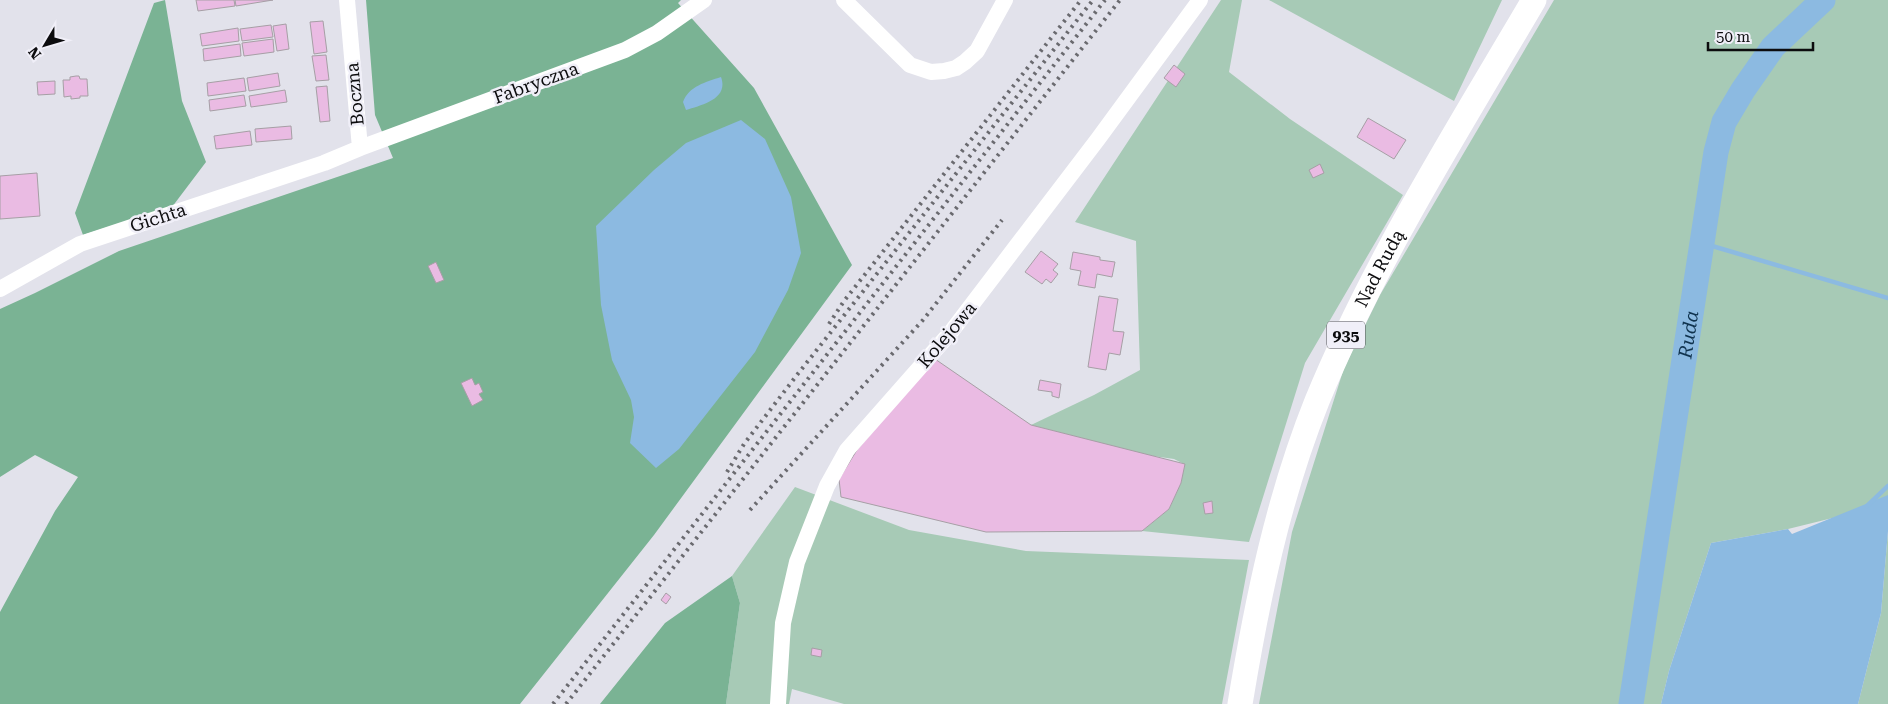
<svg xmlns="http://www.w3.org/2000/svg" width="1888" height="704" font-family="'Roboto Serif',serif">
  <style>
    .green { fill: #a7cab6 }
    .forest { fill: #7ab394 }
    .water { fill: #8cbae1 }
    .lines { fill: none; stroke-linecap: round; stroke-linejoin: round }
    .stream { stroke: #8cbae1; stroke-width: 4.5 }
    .river { stroke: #8cbae1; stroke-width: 25 }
    .building { fill: #eabbe3; stroke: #a69fa5 }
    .minor { stroke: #fff; stroke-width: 16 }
    .primary { stroke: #fff; stroke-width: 25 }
    .rail { stroke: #6a6a6f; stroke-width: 4; stroke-dasharray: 2.5 5; stroke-linecap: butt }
    .labels { text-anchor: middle; stroke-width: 5; stroke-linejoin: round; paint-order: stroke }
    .shield { fill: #f0eff8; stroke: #505054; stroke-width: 1 }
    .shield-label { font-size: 16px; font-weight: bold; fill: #0c0c0e }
    .street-label { font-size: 18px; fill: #0c0c0e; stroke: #f0eff8 }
    .water-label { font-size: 19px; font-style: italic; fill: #10334e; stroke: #f0eff8 }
  </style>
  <rect width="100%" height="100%" fill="#e2e2eb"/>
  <!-- green -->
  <path class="green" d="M1221,0H1242L1229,72L1290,119L1403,195L1305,363L1249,542L1142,531L1169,509L1181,483L1184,464L1174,459L1146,455L1031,425L1094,395L1140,370L1136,241L1075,222Z
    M1269,0H1502L1454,101Z
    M1554,0H1888V496L1861,511L1788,529L1711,543L1669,671L1661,704H1259L1292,532L1344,368L1380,295Z
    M795,487L909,530L1026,551L1249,560L1222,704H844L792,689L789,704H726L740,603L732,576Z
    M1888,531V704H1858L1881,613Z"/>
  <!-- forest -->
  <path class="forest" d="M165,0L182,101L206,162L172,207L83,235L75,213L154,3Z
    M366,0H681L678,3L754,88L852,265L654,535L520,704H0V612L55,511L78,477L35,455L0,477V309L35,293L119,251L393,158L375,115Z
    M732,576L740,603L726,704H600L665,623Z"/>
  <!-- water -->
  <path class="water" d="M721,77C729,99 702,105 686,110L683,102C689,86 706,82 721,77Z
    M741,120L765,139L791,197L801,253L788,290L755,352L679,449L656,468L630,443L634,417L631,400L612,360L601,305L596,226L654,170L686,143Z
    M1888,495V531L1881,613L1858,704H1661L1669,671L1711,543L1788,529L1792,534Z"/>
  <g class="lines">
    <!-- stream -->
    <path class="stream" d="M1702,243L1888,298
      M1867,506L1888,486"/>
    <!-- river -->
    <path class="river" id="s1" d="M1631,704L1716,152L1724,122L1743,90L1773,47L1823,0"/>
  </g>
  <!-- building -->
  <path class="building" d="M196,0H234L235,6L198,11Z
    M235,0H273L236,6Z
    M323,21L327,52L314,54L310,22Z
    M286,24L289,49L277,51L273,26Z
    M271,25L273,37L242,41L240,29Z
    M238,28L239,41L202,46L200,34Z
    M273,39L274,52L244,56L242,43Z
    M240,44L241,56L204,61L203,49Z
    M326,55L329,80L316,81L312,56Z
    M1174,65L1185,74L1176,87L1164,78Z
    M278,73L280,86L249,91L247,78Z
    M76,76H79L80,79H87L88,96H80V98L71,99V96L64,97L63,80H70V77Z
    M244,78L246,91L208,96L207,83Z
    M55,81V94L38,95L37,82Z
    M327,86L330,121L320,122L316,87Z
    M285,90L287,102L251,107L249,96Z
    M244,95L246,106L210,111L209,100Z
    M1368,118L1406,140L1394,159L1357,137Z
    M291,126L292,139L256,142L255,129Z
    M250,131L252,145L216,149L214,136Z
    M1320,164L1324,173L1313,178L1309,170Z
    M37,173L40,216L0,219V176Z
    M1041,251L1058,264L1053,270L1058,274L1051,283L1046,279L1042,284L1025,272Z
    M1073,252L1100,257V260L1115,262L1112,277L1097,274L1095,288L1078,285L1081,271L1070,269Z
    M436,262L444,280L436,283L428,266Z
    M1099,296L1118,299L1113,331L1124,332L1120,355L1109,353L1106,370L1088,367Z
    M935,359L1031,425L1185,464L1181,483L1169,509L1142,531L986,532L841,497L839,479L857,450Z
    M472,378L475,385L479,383L483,392L479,394L483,400L472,406L461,383Z
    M1040,380L1061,384L1059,398L1052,396V392L1038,390Z
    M1212,501L1213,513L1205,514L1203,503Z
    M666,593L671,597L666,604L661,600Z
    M812,648L822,650L821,657L811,655Z"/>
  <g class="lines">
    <!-- minor -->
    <path class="minor" d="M844,0L910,65L931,72L944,71L956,68L965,62L977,51L1005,0
      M360,148L625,50L657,33L704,0
      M0,289L80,244L324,163L360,148L347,0
      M778,704L783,623L797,562L827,486L847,450L951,332L1098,139L1200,0"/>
    <!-- primary -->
    <path class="primary" id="s2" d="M1240,704C1257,601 1278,498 1317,401C1375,260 1457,131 1534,0"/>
    <!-- rail -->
    <path class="rail" d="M829,324L844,301L1081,0
      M727,472L744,444L797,375L1093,0
      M750,510L923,320L1002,220
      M553,704L1105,0
      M566,704L1120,0"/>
  </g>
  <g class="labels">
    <!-- shield labels -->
    <rect class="shield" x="1327" y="321.5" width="38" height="27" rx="4"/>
    <g class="shield-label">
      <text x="1346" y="341">935</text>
    </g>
    <!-- street labels -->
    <g class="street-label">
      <text transform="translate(536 83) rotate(-20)" y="6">Fabryczna</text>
      <text transform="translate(355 94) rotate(-95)" y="6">Boczna</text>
      <text transform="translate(158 218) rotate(-18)" y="6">Gichta</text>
      <text dy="6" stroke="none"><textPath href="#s2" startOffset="460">Nad Rudą</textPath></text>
      <text transform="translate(947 335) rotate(-50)" y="6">Kolejowa</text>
    </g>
    <!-- water labels -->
    <g class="water-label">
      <text dy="7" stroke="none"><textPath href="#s1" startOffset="374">Ruda</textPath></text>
    </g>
  </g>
  <!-- north arrow -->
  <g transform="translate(45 45) rotate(232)" stroke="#f0eff8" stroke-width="4" paint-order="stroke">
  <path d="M0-4L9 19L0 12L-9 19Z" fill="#0c0c0e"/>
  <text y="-8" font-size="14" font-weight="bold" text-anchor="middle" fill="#0c0c0e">N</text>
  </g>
  <!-- scale -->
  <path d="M1708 42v8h105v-8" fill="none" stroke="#0c0c0e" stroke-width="2.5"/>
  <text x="1716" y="42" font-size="15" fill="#0c0c0e" stroke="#f0eff8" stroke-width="4" paint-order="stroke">50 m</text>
</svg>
